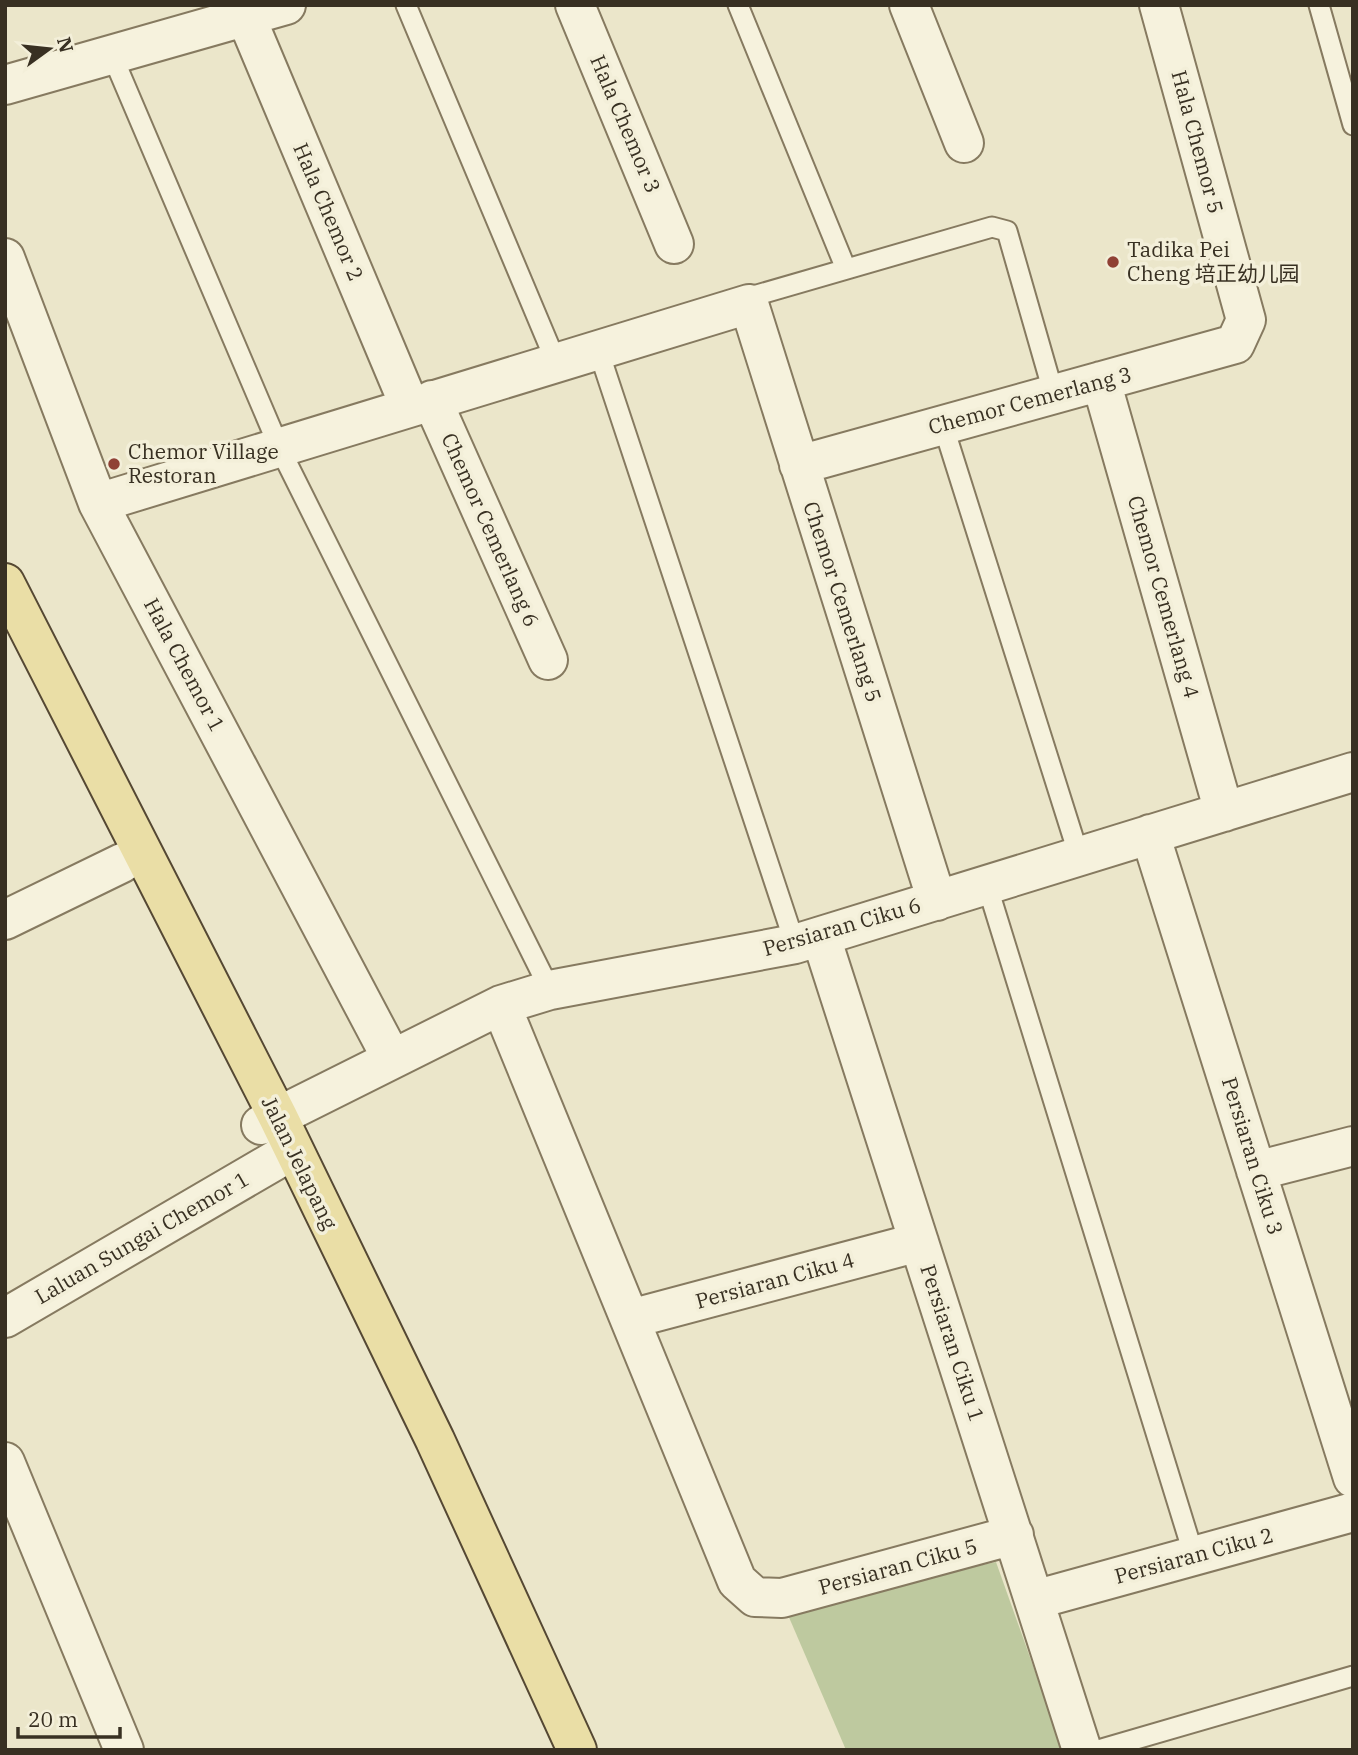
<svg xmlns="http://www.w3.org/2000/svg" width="1358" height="1755" font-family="'IBM Plex Serif','Noto Sans SC',serif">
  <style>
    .green { fill: #bec99f }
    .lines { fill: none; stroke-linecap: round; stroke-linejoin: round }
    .service-casing { stroke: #867a60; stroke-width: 23 }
    .minor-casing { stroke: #867a60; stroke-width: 42 }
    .primary-casing { stroke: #554833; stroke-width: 42 }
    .service { stroke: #f6f2dd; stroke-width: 19 }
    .minor { stroke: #f6f2dd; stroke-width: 38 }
    .primary { stroke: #eadea6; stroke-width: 38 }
    .poi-dot { fill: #904135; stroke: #f3efd9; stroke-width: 2.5 }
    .labels { text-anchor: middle; stroke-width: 7; stroke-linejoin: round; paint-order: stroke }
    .street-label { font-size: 21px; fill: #383022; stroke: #f3efd9 }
    .poi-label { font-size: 21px; fill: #383022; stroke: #f3efd9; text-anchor: start }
  </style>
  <rect width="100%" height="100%" fill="#ebe6ca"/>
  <!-- green -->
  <path class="green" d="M996,1562L1063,1750H846L785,1608Z"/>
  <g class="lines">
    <!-- service casing -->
    <g class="service-casing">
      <path id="service" d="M406,5L556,362
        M738,5L846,269
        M1319,5L1353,125
        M112,55L279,447L550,990
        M749,304L757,295L992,227L1007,231L1054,395
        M598,349L795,944
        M943,425L1079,856
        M987,885L1194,1556
        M1098,1750L1353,1676"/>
    </g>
    <!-- minor casing -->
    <g class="minor-casing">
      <path id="minor" d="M575,5L674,244
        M909,5L964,143
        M246,17L410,407
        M5,85L286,5
        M5,258L98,503L392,1059
        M1101,381L1224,812
        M432,400L548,660
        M799,465L1235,344L1246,320L1159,5
        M98,503L749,304L937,901
        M1150,834L1353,1478
        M5,920L122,863
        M821,937L1082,1750
        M501,1005L737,1581L755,1597L782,1598L1014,1535
        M261,1125L501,1005L550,990L795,944L1353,772
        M1256,1171L1353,1146
        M5,1318L293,1150
        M630,1319L919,1242
        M5,1462L124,1750
        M1034,1600L1353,1512"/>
    </g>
    <!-- primary casing -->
    <g class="primary-casing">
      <path id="primary" d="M5,583L278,1117L435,1440L577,1750"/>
    </g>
    <!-- service -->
    <use href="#service" class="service"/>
    <!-- minor -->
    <use href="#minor" class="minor"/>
    <!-- primary -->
    <use href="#primary" class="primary"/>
  </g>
  <!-- markers -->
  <g class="poi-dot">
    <circle cx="1113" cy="262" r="7"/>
    <circle cx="114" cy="464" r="7"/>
  </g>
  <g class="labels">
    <!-- street labels -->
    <g class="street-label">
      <text transform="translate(625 124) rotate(67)" y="7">Hala Chemor 3</text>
      <text transform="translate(1197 142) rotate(75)" y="7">Hala Chemor 5</text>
      <text transform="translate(328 212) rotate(67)" y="7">Hala Chemor 2</text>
      <text transform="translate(1030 401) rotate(-15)" y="7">Chemor Cemerlang 3</text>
      <text transform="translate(490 530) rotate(66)" y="7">Chemor Cemerlang 6</text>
      <text transform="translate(1163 597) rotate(74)" y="7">Chemor Cemerlang 4</text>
      <text transform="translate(842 602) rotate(72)" y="7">Chemor Cemerlang 5</text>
      <text transform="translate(184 665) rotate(62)" y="7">Hala Chemor 1</text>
      <text transform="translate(842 927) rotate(-16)" y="7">Persiaran Ciku 6</text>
      <text transform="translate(1252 1156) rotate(73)" y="7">Persiaran Ciku 3</text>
      <text transform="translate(299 1163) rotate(64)" y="7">Jalan Jelapang</text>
      <text transform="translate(142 1238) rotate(-30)" y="7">Laluan Sungai Chemor 1</text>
      <text transform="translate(775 1281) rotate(-15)" y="7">Persiaran Ciku 4</text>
      <text transform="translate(952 1343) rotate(72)" y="7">Persiaran Ciku 1</text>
      <text transform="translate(1194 1556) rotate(-15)" y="7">Persiaran Ciku 2</text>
      <text transform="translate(898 1567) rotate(-15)" y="7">Persiaran Ciku 5</text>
    </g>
    <!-- poi labels -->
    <g class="poi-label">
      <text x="1127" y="257">Tadika Pei<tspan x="1127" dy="24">Cheng 培正幼儿园</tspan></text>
      <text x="128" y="459">Chemor Village<tspan x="128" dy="24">Restoran</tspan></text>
    </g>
  </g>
  <!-- border -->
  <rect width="1358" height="1755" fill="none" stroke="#383022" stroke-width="14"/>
  <!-- north arrow -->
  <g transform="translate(49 49) rotate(75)" stroke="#f3efd9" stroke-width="5" paint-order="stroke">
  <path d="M0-5L12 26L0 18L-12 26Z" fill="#383022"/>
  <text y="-10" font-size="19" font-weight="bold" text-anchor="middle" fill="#383022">N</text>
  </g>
  <!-- scale -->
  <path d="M18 1727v10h102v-10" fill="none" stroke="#383022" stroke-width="3.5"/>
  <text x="28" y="1727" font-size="21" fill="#383022" stroke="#f3efd9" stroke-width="5" paint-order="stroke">20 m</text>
</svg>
